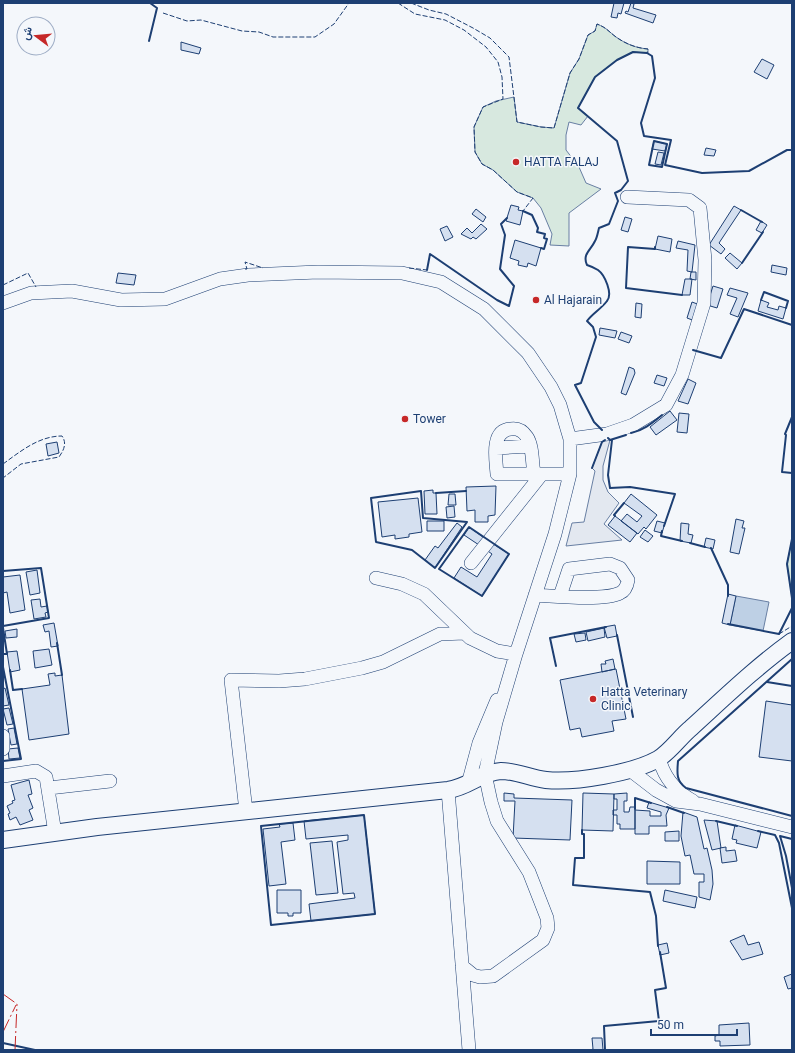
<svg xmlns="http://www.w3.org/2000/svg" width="795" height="1053" font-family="Roboto,Vazirmatn,sans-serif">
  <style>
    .green { fill: #d7e8df; stroke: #687fa3 }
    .parking { fill: #e3e8f0; stroke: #687fa3 }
    .water { fill: #bed0e5; stroke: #687fa3 }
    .building { fill: #d5e0f0; stroke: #1d3f73 }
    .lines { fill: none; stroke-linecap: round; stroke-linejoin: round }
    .minor-casing { stroke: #1d3f73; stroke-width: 14 }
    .major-casing { stroke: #1d3f73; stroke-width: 18 }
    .minor { stroke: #f4f7fb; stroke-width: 13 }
    .major { stroke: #f4f7fb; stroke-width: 16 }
    .fence { stroke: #1d3f73; stroke-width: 1; stroke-dasharray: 5 2; stroke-linecap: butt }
    .wall { stroke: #1d3f73; stroke-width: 2 }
    .power { stroke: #c62828; stroke-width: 1; stroke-dasharray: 14 3 2 3; stroke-linecap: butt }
    .poi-dot { fill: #c62828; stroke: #f4f7fb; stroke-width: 1.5 }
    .labels { text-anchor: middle; stroke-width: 3; stroke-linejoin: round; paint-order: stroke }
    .poi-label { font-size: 12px; fill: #1d3f73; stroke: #f4f7fb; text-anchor: start }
  </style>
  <rect width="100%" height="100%" fill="#f4f7fb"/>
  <!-- green -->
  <path class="green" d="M597,24C607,28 608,31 616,37C626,44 636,48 648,49V53L633,52L617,60L595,77L578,108L588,116L581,125L569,122L566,135V150L579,167L586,183L601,189L569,213V246L550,245L552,234L541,208L533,198L517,192L493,170L482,164L475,152L474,127L483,107L496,101L514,97L517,122L541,127L554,128L570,73L579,59L588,35L595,31Z
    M792,539V598L787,564Z"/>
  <!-- parking -->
  <path class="parking" d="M608,438L610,440L603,466V480L608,492L619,503L604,524L622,540L566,546L572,523L584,522L595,471L592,468L602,442Z"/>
  <!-- water -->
  <path class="water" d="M736,596L769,602L763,631L730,625Z"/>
  <!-- building -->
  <path class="building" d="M614,3H624L621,14L618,13L617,18L611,17Z
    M631,3L634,4L633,8L656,15L653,23L625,13L626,11L628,12Z
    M181,42L201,48L199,54L181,50Z
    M762,59L774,65L767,79L754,72Z
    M654,141L667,144L665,151L652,149Z
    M706,148L716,150L714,156L704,155Z
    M658,152L664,153L661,165L655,164Z
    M511,205L519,207L518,210L523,211L520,225L506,221Z
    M734,206L741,210L719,243L725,249L721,254L709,245Z
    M476,209L486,217L483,222L472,214Z
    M625,217L632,219L628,232L621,230Z
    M761,221L767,225L762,233L756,230Z
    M481,224L487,229L476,239L473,237L471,239L461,234L467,228L472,233Z
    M447,226L453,237L445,241L440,229Z
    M658,236L672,239L670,252L655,249Z
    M515,240L541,248L536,266L528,263L527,267L518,265L519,261L510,258Z
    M678,241L695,245L692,272L687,271L688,250L676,248Z
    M730,253L742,263L737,269L725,258Z
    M772,265L787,268L786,275L771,272Z
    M691,272H696V280L690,279Z
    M118,273L136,275L134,285L116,283Z
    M685,279H692L690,295H682Z
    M713,286L723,289L717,308L707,305Z
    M730,288L748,293L738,317L730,314L737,298L727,295Z
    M761,300L769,303L767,307L778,310L779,306L786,308L783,319L758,311Z
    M692,302L700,305L695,321L687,318Z
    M636,303L642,304L641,318L635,317Z
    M600,328L617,331L615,338L599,335Z
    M621,332L632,336L629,343L618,339Z
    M629,367L634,369L635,373L626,395L621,393Z
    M657,375L667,378L664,386L654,383Z
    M688,379L696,383L688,404L678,401Z
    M670,411L677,420L656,435L650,427Z
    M679,413L689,414L687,433L677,432Z
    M57,442L59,453L48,456L46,444Z
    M496,486L495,515L488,516V522H475V510L467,511L466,487Z
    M433,490V493H436L437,514H425L424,491Z
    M449,494H455L456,505H448Z
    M631,494L657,515L646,529L644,527L638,534L621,521L627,514L637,522L642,516L624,503Z
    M418,498L422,532L409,534V537L395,539V535L382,537L378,502Z
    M454,506L455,517L447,518L446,507Z
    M615,516L637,533L630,542L608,525Z
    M736,519L744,521L742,528H745L739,554L730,552Z
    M427,521H444V531H427Z
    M657,521L665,523L662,533L654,531Z
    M457,523L462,527L435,568L425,560L435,546L438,548Z
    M681,523L689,524L688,534L693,535L691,543L680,541Z
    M469,527L487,540L482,547L464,535Z
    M645,530L653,536L648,542L640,537Z
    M706,538L715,540L713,549L704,547Z
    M490,542L509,554L482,596L454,578L461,567L477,577L492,554L485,549Z
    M37,570L40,593L30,595L26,572Z
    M20,575L25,610L10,613L7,592L3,593V577Z
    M728,594L736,596L730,625L722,623Z
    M40,599L41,607L47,606L48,612L45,613L46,617L34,619L31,600Z
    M54,623L58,646L51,647L49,631L45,632L43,625Z
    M615,625L617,636L607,638L604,627Z
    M604,628L605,637L588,641L586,632Z
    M17,629V637L6,638L5,631Z
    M585,633L586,640L576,642L574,634Z
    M49,649L52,665L35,668L33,651Z
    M17,651L20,670L10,672L7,652Z
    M613,659L615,669L602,672L601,664H606L605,661Z
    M616,669L626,719L612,721L614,731L582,737L580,728L570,730L560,680Z
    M55,673V676L62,675L69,734L29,740L22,689L50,685L48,674Z
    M5,688L9,705L3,706V689Z
    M766,701L792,705V761L759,757Z
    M9,708L13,724L7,725L3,709Z
    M14,728L17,744L11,745L8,729Z
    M18,748L20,758L9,759L8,749Z
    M29,780L32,794L28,795L33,808L29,810L33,820L20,825L16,817L10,820L8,814L10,813L7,806L13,803L12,801L15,800L11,785Z
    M504,793L514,794V798L572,800L570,840L513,838L515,801H504Z
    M583,793L614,794L613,831L582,830Z
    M627,793V801H624V812H629L630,807H635V829H620V824H617V815H613V810H617V799H614V794Z
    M649,802L669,808L666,815L667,826H649V834H635V810L650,811V816H661V812L647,808Z
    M683,812L697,817L704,849L707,848L712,870L713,884L710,900L699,897V882H704V874H694L690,855L685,856L681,836Z
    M364,815L375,914L311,921L309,904L355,898L354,893L343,894L337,842L348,840V835L306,839L304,821Z
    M704,820L717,821L721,848L712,850Z
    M293,823L295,840L281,842L286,884L269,886L263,829L280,827L279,824Z
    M735,825L761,832L757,848L736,843L737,840L732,839Z
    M679,831V841H665V832Z
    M332,841L338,893L316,895L310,843Z
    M726,847V851L735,850L737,861L722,863L720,848Z
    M647,861L680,862V884H647Z
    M277,890H301V913H293V916H288V913H277Z
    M665,890L697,897L695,908L663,901Z
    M744,935L748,945L759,942L763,954L742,960L730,941Z
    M667,943L669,953L660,955L658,945Z
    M792,974V988L788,989L784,977Z
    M749,1023L750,1045L720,1046V1041H715V1036L719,1035V1025Z
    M592,1038H602L603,1050H591L593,1049Z"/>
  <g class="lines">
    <!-- minor casing -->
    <g class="minor-casing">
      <path id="minor" d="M3,303L31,293L72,291L121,300L165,299L220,279L248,275L318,272L402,273L441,282L484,309L528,353L551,387L560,405L570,439V474L555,534L516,654L496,722L485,774L491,802L497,821L529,872L547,918L548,928L543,940L493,976L480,977L473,975L462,966
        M570,439L607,434L633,425L666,405L682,375L704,303L705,260L700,208L689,200L627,197
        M496,448L529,446
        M534,474C532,463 533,446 527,437C523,431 518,428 511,429C490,430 496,460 497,474C521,474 546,474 570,474
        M471,563L542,474
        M376,578L402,584L424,594L470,638L497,651L516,654
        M535,595C554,596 605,601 620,593C625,591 627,586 628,580L620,568L610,564L569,569L560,596
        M3,736V749
        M659,758C664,778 675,791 693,801
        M630,770L656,790L676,801L700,804L792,827
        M3,776L36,771L46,777L55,833
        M468,784L479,743L497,700
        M49,788L110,781
        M448,790L469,1050
        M246,811L231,680L279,681L305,679L362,668L383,662L440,634L464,633"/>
    </g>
    <!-- major casing -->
    <g class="major-casing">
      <path id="major" d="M3,840L97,827L448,790C469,787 481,772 501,771C517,771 530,778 546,780C575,783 633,773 658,759C670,752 680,737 691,728C724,698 756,667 792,641"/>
    </g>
    <!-- minor -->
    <use href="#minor" class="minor"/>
    <!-- major -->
    <use href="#major" class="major"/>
    <!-- fence -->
    <path class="fence" d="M398,3L415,14L445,20L464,30L486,47L498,62L502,77L503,99L483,107L474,127L475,152L482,164L493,170L517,192L533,198L523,211
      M411,3L429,10L446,14L473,28L490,38L509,57L517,122L541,127L554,128L570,73L579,59L588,35L595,31L597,24C607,28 608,31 616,37C626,44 636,48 648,49L647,53
      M163,13L187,21L201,20L242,31L259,32L273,37H315L334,24L349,3
      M409,268L427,270
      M245,269H247L245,262L263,268
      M3,285L28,273L36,287
      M3,464C21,451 39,436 62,436C67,443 64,450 59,457L21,464L3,478
      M779,634L792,626"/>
    <!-- wall -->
    <path class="wall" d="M149,41L157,8L150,3
      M654,141L667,144L662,167L649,165Z
      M741,210L762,222
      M523,211L532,215L538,228L537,232L545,234L544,238L547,239L544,249L541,248
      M655,247V249L628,247L626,288L682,295
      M742,263L763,232
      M427,270L430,254L497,300L509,306L514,286L500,269L505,235L501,224L507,218
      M761,300L764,292L788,301L786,308
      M693,350L721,358L744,309L792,325
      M792,417L785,434L786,435L782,472L792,473
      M602,430L594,422L575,385L581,383L596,337L593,327L587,321C593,313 601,309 607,301C613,294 605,275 598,270C595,268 590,266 587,265C582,254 591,250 595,241C597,238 598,232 599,228L609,224L618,201L615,193L621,190L628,181L617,141L578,108L595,77L617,60L633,52L647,53L652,56L655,78L641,123L644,136L671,140L665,165L702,173L749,171L787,150H792
      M631,433C644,430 652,423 662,415
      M608,438L610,440L626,435
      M612,440L608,475L610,488L630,487L675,494L664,526
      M592,468L602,442L605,440
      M421,491L423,518L467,522L435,568L412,550L376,542L371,498Z
      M436,493L466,491
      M615,516L614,515L624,503
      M469,527L509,554L482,596L439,569Z
      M662,531L661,536L682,541
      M792,539L787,564L792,598
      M690,543L705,547
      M711,548L728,585V596
      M3,571L41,568L49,618L3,626
      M728,624L779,634L792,608
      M3,628L7,654H3
      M617,635L633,717
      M57,643L62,675
      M792,659L678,761C677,773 676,781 686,788L792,816
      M556,666L550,638L606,627
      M3,667L21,759L3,761
      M10,670L13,690L22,689
      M767,682L792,686
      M667,807L684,813
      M635,809V798L651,803
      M364,815L375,914L271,925L261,826Z
      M716,821L737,826
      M582,830V834H584V858H575L573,885L650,892L656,916L658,946
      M758,831L775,835L779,843L792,908
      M792,839L780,836L786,856L792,888
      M3,1043L35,1050
      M605,1050L604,1026L659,1021L655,990L666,988L660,952"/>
    <!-- power -->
    <path class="power" d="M3,994L17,1004
      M3,1032L16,1005
      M15,1050L17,1004"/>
  </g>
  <!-- markers -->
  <g class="poi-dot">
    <circle cx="516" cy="162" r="4"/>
    <circle cx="536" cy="300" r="4"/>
    <circle cx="405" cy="419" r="4"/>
    <circle cx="593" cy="699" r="4"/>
  </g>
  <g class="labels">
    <!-- poi labels -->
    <g class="poi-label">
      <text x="524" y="166">HATTA FALAJ</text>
      <text x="544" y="304">Al Hajarain</text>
      <text x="413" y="423">Tower</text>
      <text x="601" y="696">Hatta Veterinary<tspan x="601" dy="14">Clinic</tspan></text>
    </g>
  </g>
  <!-- border -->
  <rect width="795" height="1053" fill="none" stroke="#1d3f73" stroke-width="8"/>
  <!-- north arrow -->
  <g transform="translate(36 36) rotate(286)"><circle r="19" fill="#f4f7fb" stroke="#9eadc5"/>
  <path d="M0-3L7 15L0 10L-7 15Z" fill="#c62828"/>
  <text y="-6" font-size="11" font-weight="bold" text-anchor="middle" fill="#1d3f73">ش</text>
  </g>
  <!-- scale -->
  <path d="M651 1029v6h86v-6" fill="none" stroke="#1d3f73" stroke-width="2"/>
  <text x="657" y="1029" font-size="12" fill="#1d3f73" stroke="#f4f7fb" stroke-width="3" paint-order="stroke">50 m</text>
</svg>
